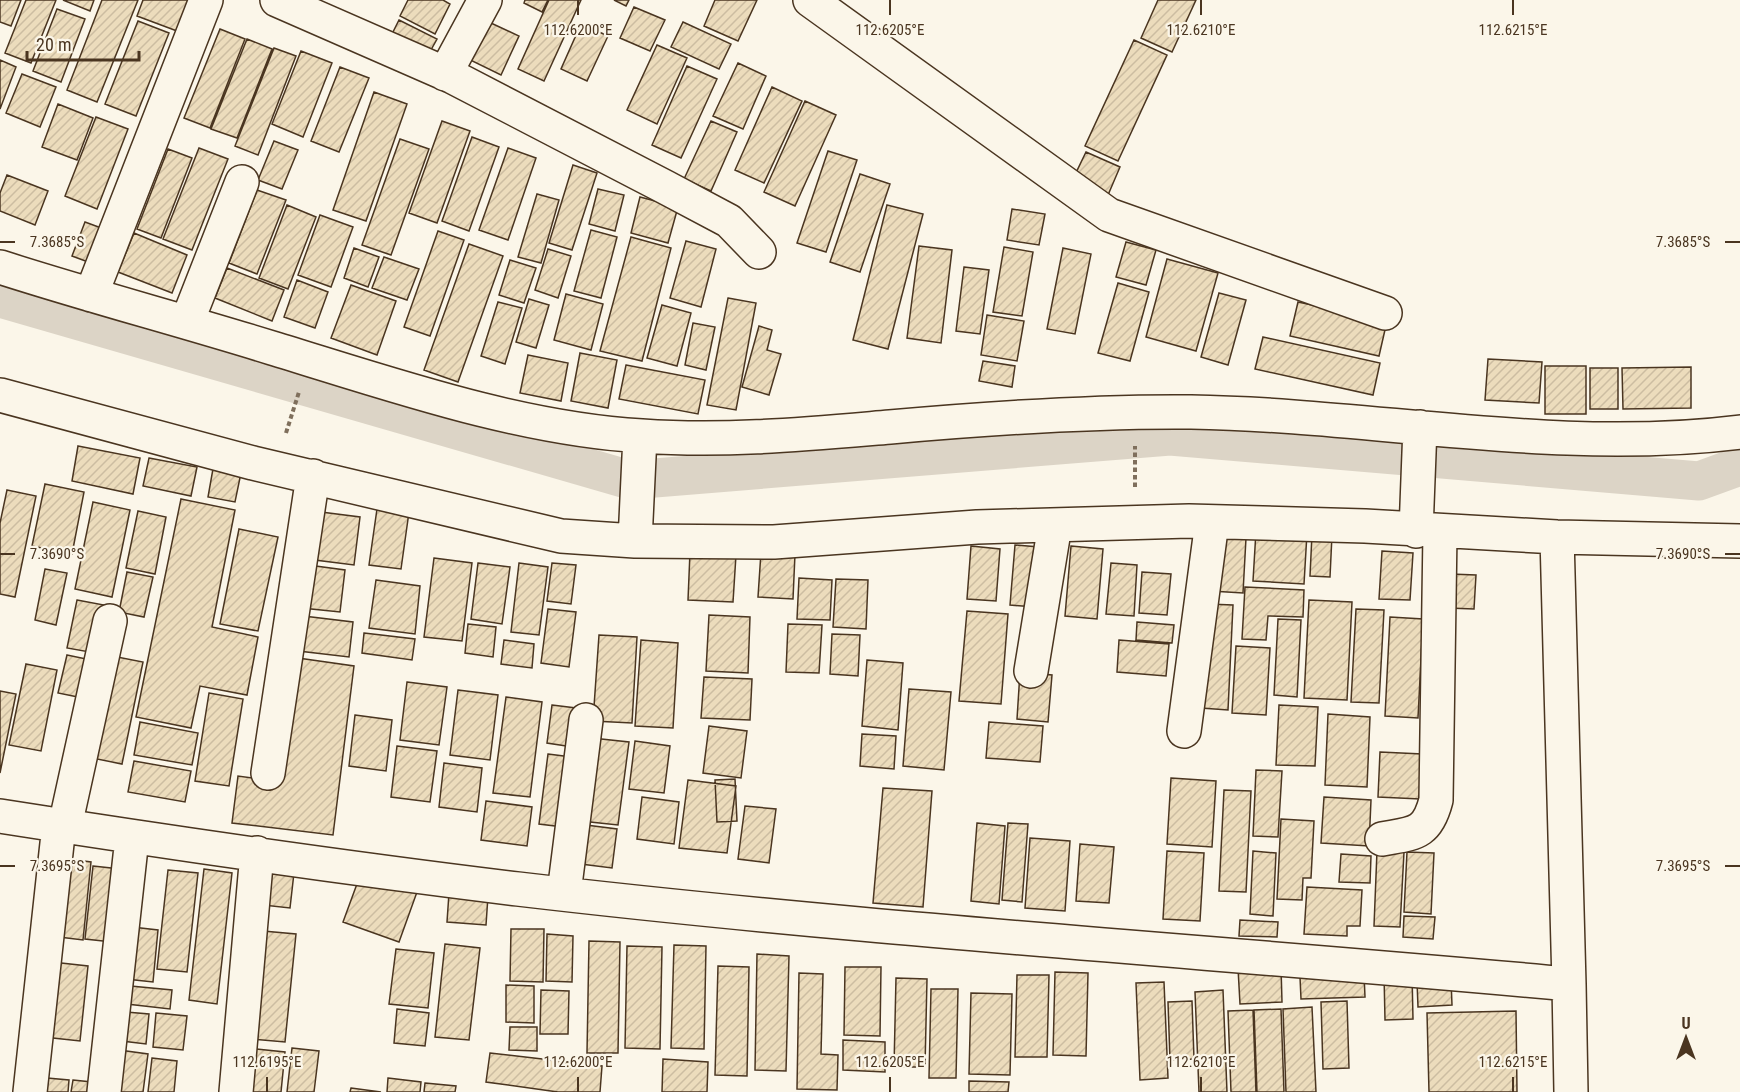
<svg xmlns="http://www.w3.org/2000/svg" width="1740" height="1092" font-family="'Roboto Condensed',sans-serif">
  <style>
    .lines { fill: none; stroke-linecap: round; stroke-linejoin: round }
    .canal { stroke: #dcd4c6; stroke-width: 39 }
    .building { fill: url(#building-hatch); stroke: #4a3520; stroke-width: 1.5 }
    .street-casing { stroke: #4a3520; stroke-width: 36 }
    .path { stroke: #7f6f5c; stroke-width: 4; stroke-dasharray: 4.5 3; stroke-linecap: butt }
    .street { stroke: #fbf6e9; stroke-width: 33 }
    .ticks { fill: none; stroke: #4a3520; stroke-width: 2 }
    .ticks-label { font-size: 15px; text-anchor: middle; fill: #4a3520; stroke: #fbf6e9; stroke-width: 4.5; stroke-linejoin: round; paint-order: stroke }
  </style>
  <defs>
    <pattern id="building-hatch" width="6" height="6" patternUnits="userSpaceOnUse" patternTransform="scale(1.5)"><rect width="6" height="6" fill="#ecdcbc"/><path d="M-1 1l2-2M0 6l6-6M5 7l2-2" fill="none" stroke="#ccbda1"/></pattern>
  </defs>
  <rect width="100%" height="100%" fill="#fbf6e9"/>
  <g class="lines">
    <!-- canal -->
    <path class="canal" d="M0,298L630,480L1170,436L1699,481L1740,466"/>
  </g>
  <!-- building -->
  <path class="building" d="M0,0H21L11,26L0,22Z
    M26,0H56L31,63L5,53Z
    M63,0H94L90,11Z
    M102,0H138L97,102L67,90Z
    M143,0H190L177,31L137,16Z
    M408,0H443L450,4L435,34L400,16Z
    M525,0H548L542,12L524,3Z
    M549,0H581L544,81L518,69Z
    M614,0H629L626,6Z
    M715,0H757L738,41L704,26Z
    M1158,0H1196L1172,52L1141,38Z
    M634,7L665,20L650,51L620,38Z
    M57,9L85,19L61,82L33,71Z
    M478,17L519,36L501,75L460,55Z
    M399,20L437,39L427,57L390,38Z
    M138,21L169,33L136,116L105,104Z
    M683,22L731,44L719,69L671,47Z
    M581,24L608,36L587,81L561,69Z
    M220,29L245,39L210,128L184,118Z
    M247,39L272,49L237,138L211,129Z
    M1134,40L1167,55L1118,161L1085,146Z
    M657,45L687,58L657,124L627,110Z
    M274,48L296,56L258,155L235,146Z
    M301,51L332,63L303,137L272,124Z
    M0,60L16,67L0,109Z
    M738,63L766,76L743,129L713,116Z
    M687,66L717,79L681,158L652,145Z
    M340,67L369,78L339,152L311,141Z
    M22,74L56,87L40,127L6,113Z
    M772,87L802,101L764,183L735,170Z
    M374,92L407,104L366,221L333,210Z
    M805,101L836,115L795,206L764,192Z
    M58,104L93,118L77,160L42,147Z
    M96,117L128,129L97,209L65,196Z
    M442,121L470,131L437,223L409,213Z
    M711,121L737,132L711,191L684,179Z
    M472,137L499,147L469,231L442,221Z
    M400,139L429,149L391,255L362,245Z
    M274,141L298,150L282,189L258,180Z
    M199,148L228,159L192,250L163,239Z
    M508,148L536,158L508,240L479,230Z
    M168,149L192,158L161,238L137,229Z
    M828,151L857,160L826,252L797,243Z
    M1086,152L1120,167L1108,195L1073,179Z
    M573,165L597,173L572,250L549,243Z
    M860,174L890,184L860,272L830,262Z
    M7,175L48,191L35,225L0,211V193Z
    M598,189L624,195L615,231L589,224Z
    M257,190L286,200L257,274L229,263Z
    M537,194L559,200L541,263L518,257Z
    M640,197L678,207L668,243L631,233Z
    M287,205L316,217L288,289L259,278Z
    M887,205L923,214L888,349L853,340Z
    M1012,209L1045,214L1039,245L1007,240Z
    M320,215L353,227L331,287L298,275Z
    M85,222L112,232L99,266L72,256Z
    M591,230L617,237L601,298L574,291Z
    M438,231L464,240L430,336L404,327Z
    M134,233L187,255L172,293L118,272Z
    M631,237L671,248L642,361L600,351Z
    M686,241L716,249L701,307L670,298Z
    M1126,242L1156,250L1146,285L1116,277Z
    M469,244L503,256L458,382L424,370Z
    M919,246L952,250L941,343L907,338Z
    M1004,247L1033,252L1022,316L993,312Z
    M354,248L379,257L368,287L344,278Z
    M1063,248L1091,254L1075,334L1047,329Z
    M548,249L571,256L558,298L535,290Z
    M384,257L419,269L407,300L372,288Z
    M1167,259L1218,273L1196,351L1146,337Z
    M510,260L536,268L524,303L499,295Z
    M964,267L989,270L980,334L956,331Z
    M227,268L284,290L272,321L215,298Z
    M297,280L328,292L315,328L284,317Z
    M1118,283L1149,292L1130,361L1098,353Z
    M351,285L396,301L377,355L331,338Z
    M1219,293L1246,300L1228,365L1201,357Z
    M566,294L603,304L591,350L554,340Z
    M728,298L756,303L736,410L707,405Z
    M529,299L549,305L536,348L516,342Z
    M498,302L522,308L505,364L481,356Z
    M1298,302L1387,321L1379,356L1290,336Z
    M662,305L691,313L677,366L647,358Z
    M987,315L1024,321L1017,361L981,355Z
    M693,323L715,327L706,370L685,365Z
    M759,326L772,330L767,350L781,354L769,395L742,387Z
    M1263,337L1380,363L1373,395L1255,369Z
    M580,353L617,360L608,408L571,401Z
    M528,355L568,363L561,401L520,393Z
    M1488,359L1542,362L1539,403L1485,400Z
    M983,361L1015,366L1012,387L979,381Z
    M626,365L705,380L698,414L619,399Z
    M1545,366H1586V414H1545Z
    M1691,367V408L1623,409L1622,368Z
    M1590,368H1618V409H1590Z
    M78,446L140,458L133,494L72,481Z
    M149,458L197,467L191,496L143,486Z
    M214,463L242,468L235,502L208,497Z
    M45,484L84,492L72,554L32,546Z
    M7,490L36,496L15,597L0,594V523Z
    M181,499L235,510L212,627L258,637L247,695L200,686L191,728L136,717Z
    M93,502L130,510L112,597L75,589Z
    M377,509L409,512L401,569L369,565Z
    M138,511L166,517L155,574L126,568Z
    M321,512L360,517L354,565L315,560Z
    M239,529L278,537L258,631L220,624Z
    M1256,531L1307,533L1304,584L1253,581Z
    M1312,534L1332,535L1330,577L1310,576Z
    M1214,537L1246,538L1243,593L1211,591Z
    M1015,545L1039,547L1034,607L1010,605Z
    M971,546L1000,549L996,601L967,599Z
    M1071,546L1103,549L1097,619L1065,616Z
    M1382,551L1413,553L1410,600L1379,599Z
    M690,552L736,555L733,602L688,600Z
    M761,552L795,554L793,599L758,597Z
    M434,558L472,563L462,641L424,637Z
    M478,563L510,567L502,624L471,619Z
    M519,563L548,567L539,635L511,632Z
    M552,563L576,565L571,604L547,601Z
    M1111,563L1137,565L1134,616L1106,614Z
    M308,565L345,570L340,612L302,608Z
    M45,569L67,573L56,625L35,620Z
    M127,572L153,577L144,617L119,612Z
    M1142,572L1171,574L1167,615L1139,613Z
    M1450,574L1476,575L1474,609L1448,608Z
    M799,578L832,580L830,620L797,619Z
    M836,579L868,580L866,629L833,627Z
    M376,580L420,586L415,634L369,628Z
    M1245,587L1304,590L1303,617L1268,616L1266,640L1242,639Z
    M77,600L104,605L95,653L67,648Z
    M1309,600L1352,602L1347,700L1304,698Z
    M1207,604L1233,605L1228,710L1201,708Z
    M548,609L576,612L569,667L541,663Z
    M1356,609L1384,610L1379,703L1351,702Z
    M967,611L1008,614L1001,704L959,701Z
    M295,615L353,622L349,657L290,650Z
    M709,615L750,617L748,673L706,671Z
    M1390,617L1423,619L1418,718L1385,716Z
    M1278,619L1301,620L1297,697L1274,695Z
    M1137,622L1174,625L1172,643L1136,640Z
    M468,624L496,627L493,657L465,653Z
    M788,624L822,625L819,673L786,672Z
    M364,633L415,639L412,660L362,653Z
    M832,634L860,635L858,676L830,674Z
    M599,635L637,637L632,723L593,721Z
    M504,640L534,644L532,668L501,664Z
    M641,640L678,643L673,728L635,726Z
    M1119,640L1169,644L1166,676L1117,672Z
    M1236,646L1270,648L1266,715L1232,713Z
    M67,655L96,661L88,699L58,693Z
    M107,655L143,662L122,764L87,757Z
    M298,658L354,666L333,835L232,823L238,776L282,782Z
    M867,660L903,663L898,730L862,726Z
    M26,664L57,670L41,751L9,745Z
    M1020,672L1052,675L1048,722L1017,719Z
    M704,677L752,679L750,720L701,718Z
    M407,682L447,687L439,745L400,740Z
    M909,689L951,692L944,770L903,766Z
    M458,690L498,695L490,760L450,755Z
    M0,691L16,694L0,773Z
    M209,693L243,699L229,786L195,781Z
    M506,697L542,702L530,797L493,793Z
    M552,705L584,709L579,748L547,743Z
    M1279,705L1318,707L1315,766L1276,765Z
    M1328,714L1370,717L1367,787L1325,785Z
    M355,715L392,720L386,771L349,766Z
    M140,722L198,733L192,765L134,755Z
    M989,722L1043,726L1040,762L986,758Z
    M709,726L747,731L741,778L703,773Z
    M862,734L896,736L894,769L860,766Z
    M592,738L629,742L618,825L581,821Z
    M635,741L670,746L664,793L629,789Z
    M397,746L437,751L430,802L391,797Z
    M1380,752L1422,754L1420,799L1378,797Z
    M548,754L579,758L571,828L539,824Z
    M134,761L191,771L185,802L128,792Z
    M444,763L482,768L477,812L439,807Z
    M1256,770L1282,771L1278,837L1253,836Z
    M1171,778L1216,781L1212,847L1167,844Z
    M735,779L737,821L717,822L715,780Z
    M688,780L736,786L727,853L679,848Z
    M883,788L932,791L923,907L873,903Z
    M1224,790L1251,791L1246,892L1219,891Z
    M642,797L679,802L674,844L637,839Z
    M1324,797L1371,800L1369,846L1321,843Z
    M486,801L532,807L527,846L481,840Z
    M745,806L776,809L769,863L738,859Z
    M1281,819L1314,821L1311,878H1303L1302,900L1277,899Z
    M977,823L1005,826L999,904L971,901Z
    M1008,823L1028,824L1022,902L1002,900Z
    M578,824L617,829L612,868L573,863Z
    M1030,838L1070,841L1065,911L1025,908Z
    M1080,844L1114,847L1109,903L1076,901Z
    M1167,851L1204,853L1200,921L1163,919Z
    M1253,851L1276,853L1273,916L1250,914Z
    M1377,851L1404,852L1400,927L1374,926Z
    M1407,852L1434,853L1431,914L1404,912Z
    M1341,854L1371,856L1370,883L1339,882Z
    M60,858L91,862L83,940L51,936Z
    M258,860L295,864L290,908L253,904Z
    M93,866L120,869L112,942L85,939Z
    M204,869L232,873L217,1004L189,1000Z
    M168,870L198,873L187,972L157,969Z
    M361,873L417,892L399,942L343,922Z
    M1307,887L1362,890L1360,926H1347V936L1304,934Z
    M449,893L488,896L486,925L447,922Z
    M1404,916L1435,917L1433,939L1403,937Z
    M1240,920L1278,922L1277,937L1239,936Z
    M132,927L158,930L153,982L126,979Z
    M511,929H544L543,982L510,981Z
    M263,931L296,934L285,1042L251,1039Z
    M547,934L573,936L572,982L546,981Z
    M589,941L620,942L618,1053H587Z
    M445,944L480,948L469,1040L435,1037Z
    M674,945L706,946L704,1049L671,1048Z
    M627,946L662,947L660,1049L625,1048Z
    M396,949L434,953L428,1008L389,1004Z
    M757,954L789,956L786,1071L755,1070Z
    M52,962L88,966L80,1041L44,1037Z
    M718,966L749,967L747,1076L715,1075Z
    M845,967H881L880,1036L844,1035Z
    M1281,967L1282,1002L1240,1004L1238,968Z
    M1055,972L1088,973L1086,1056L1053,1055Z
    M799,973L823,974L821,1054L838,1055L837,1090L797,1089Z
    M1412,973L1413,1019L1385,1020L1384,974Z
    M1364,974L1365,997L1301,999L1300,977Z
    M1017,975H1049L1047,1057H1015Z
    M896,978L927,979L925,1067H894Z
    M1451,980L1452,1005L1418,1007L1417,981Z
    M1164,982L1168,1078L1140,1080L1136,983Z
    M120,985L172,990L170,1009L118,1003Z
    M506,985L534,986V1023L506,1022Z
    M931,989H958L956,1078H929Z
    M541,990L569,991L568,1034H540Z
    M1223,990L1227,1092H1199L1195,992Z
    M971,993L1012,994L1010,1075L969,1074Z
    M1192,1001L1194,1059L1170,1060L1168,1002Z
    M1347,1001L1349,1068L1323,1069L1321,1002Z
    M1312,1007L1316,1092H1286L1283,1009Z
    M397,1009L429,1013L425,1046L394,1043Z
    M1281,1009L1284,1092H1257L1254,1010Z
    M1253,1010L1256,1092H1231L1228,1011Z
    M1516,1011L1517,1092H1429L1427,1013Z
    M126,1012L149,1014L146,1044L122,1041Z
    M156,1013L187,1016L183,1050L153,1047Z
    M510,1027H537V1051L509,1050Z
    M843,1040L885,1042V1072L843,1070Z
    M247,1048L285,1052L281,1092H242Z
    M292,1048L319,1051L314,1092H287Z
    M119,1050L148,1054L143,1092H114Z
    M490,1053L602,1066L600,1092H558L486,1082Z
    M152,1058L177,1061L174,1092H148Z
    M663,1059L708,1062L707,1092H662Z
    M36,1077L69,1080L68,1092H34Z
    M388,1078L421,1082L420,1092H387Z
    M73,1080L101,1083L100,1092H71Z
    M969,1081L1009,1082L1008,1092H969Z
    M425,1083L456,1086L455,1092H424Z
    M351,1088L381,1092H350Z"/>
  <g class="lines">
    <!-- street casing -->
    <g class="street-casing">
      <path id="street" d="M277,0L453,77L665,187L729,221L759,252
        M810,0L1109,215L1385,313
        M445,74L485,0
        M0,267C90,296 182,320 272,348C390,384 519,429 642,436C726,442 807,434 890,427C991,418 1090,411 1191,412C1375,415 1557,455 1740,432
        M91,295L206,0
        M187,322L242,182
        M0,395L253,463L561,536L635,541L774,542L977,527L1189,521L1365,526L1557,537L1740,541
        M1416,531L1420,427
        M1557,537L1569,984
        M635,541L640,436
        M1031,671L1055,525
        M1184,731L1212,522
        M268,773L313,476
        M0,816C172,843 345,868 518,889C867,930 1219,952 1569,984L1571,1092
        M65,826L110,621
        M1382,839C1414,833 1427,835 1436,800L1440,532
        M564,893L586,720
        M30,1092L59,825
        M104,1092L132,838
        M236,1092L257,853"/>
    </g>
    <!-- path -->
    <path class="path" d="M286,433L299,392
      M1135,487V446"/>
    <!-- street -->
    <use href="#street" class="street"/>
  </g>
  <!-- ticks -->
  <path class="ticks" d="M578,0V15M890,0V15M1201,0V15M1513,0V15M0,242H15M1725,242H1740M0,554H15M1725,554H1740M0,866H15M1725,866H1740M267,1077V1092M578,1077V1092M890,1077V1092M1201,1077V1092M1513,1077V1092"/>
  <g class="ticks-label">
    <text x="578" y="35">112.6200°E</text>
    <text x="890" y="35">112.6205°E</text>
    <text x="1201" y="35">112.6210°E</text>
    <text x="1513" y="35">112.6215°E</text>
    <text x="57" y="247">7.3685°S</text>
    <text x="1683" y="247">7.3685°S</text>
    <text x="57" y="559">7.3690°S</text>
    <text x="1683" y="559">7.3690°S</text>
    <text x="57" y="871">7.3695°S</text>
    <text x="1683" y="871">7.3695°S</text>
    <text x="267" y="1067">112.6195°E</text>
    <text x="578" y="1067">112.6200°E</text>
    <text x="890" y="1067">112.6205°E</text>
    <text x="1201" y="1067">112.6210°E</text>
    <text x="1513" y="1067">112.6215°E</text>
  </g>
  <!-- north arrow -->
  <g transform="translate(1686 1038)" stroke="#fbf6e9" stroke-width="4.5" paint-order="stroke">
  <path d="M0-4.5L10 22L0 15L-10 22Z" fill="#4a3520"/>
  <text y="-9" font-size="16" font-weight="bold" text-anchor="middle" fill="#4a3520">U</text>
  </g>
  <!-- scale -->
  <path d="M27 51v9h112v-9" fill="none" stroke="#4a3520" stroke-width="3"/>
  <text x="36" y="51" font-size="18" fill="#4a3520" stroke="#fbf6e9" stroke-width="4.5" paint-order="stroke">20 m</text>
</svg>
